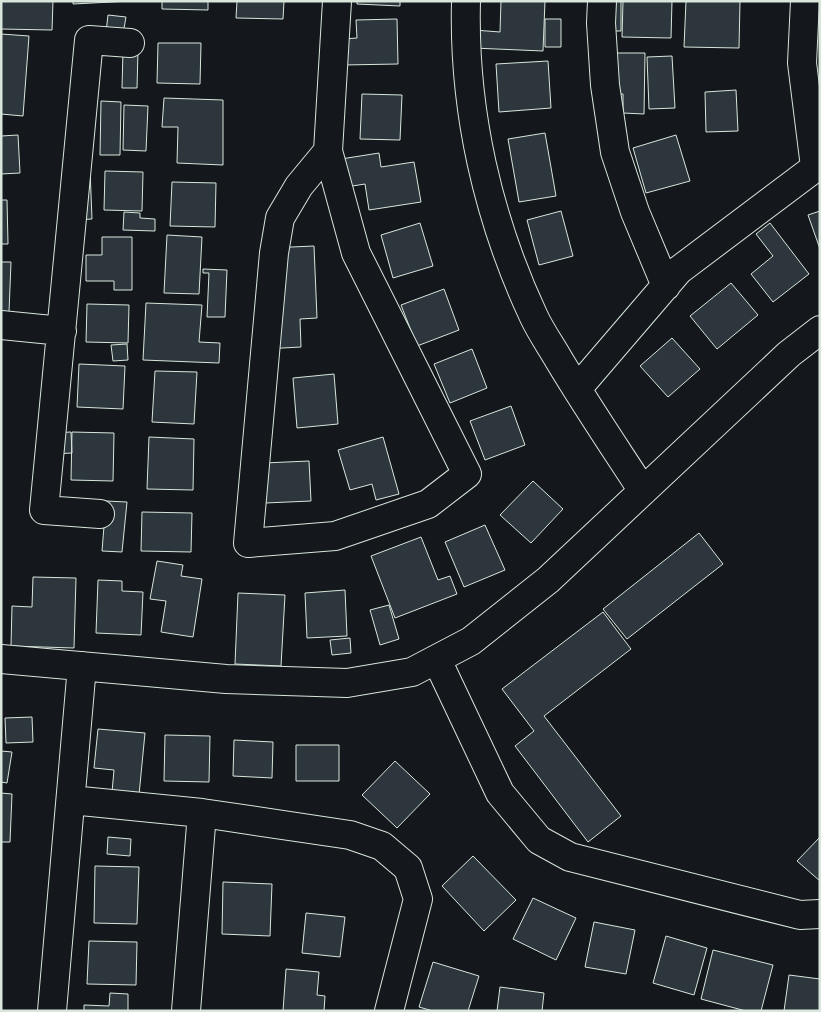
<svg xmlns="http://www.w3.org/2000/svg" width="821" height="1012" font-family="'DejaVu Sans',sans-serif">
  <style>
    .building { fill: #2c363c; stroke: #d8e6dc }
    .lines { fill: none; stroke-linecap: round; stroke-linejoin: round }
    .minor-casing { stroke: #d8e6dc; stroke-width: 30 }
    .minor { stroke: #14181c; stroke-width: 28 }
  </style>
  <rect width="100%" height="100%" fill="#14181c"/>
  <!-- building -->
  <path class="building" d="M1,1H53L52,30L1,29Z
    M73,1H131L73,4Z
    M162,1H208V10L162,9Z
    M237,1H284L283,19L236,18Z
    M357,1H400V6L357,4Z
    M501,1H545L543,51L473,48L474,30L500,32Z
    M608,1H621V31H607Z
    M623,1H672L671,38L622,37Z
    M686,1H740L739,48L684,47Z
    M108,15L126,17L123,34L106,32Z
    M397,19L398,64L343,65V39L357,38L356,20Z
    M545,19H561V47H545Z
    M1,34L29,36L23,116L1,114Z
    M158,43H201L200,84L157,83Z
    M123,50L138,51L137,88H122Z
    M603,53H645L644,114L623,113V94L602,93Z
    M672,56L675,108L649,109L647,57Z
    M548,61L551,108L499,112L496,64Z
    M736,90L738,131L706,132L705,92Z
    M362,94L402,95L400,140L360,139Z
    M164,98L223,100V165L177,163L178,127H162Z
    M101,101L121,102L120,155H100Z
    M124,105L148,106L146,151L123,150Z
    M545,133L556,196L519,202L508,139Z
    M18,135L20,173L1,174V136Z
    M676,135L690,181L646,193L633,148Z
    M379,153L381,167L414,162L421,202L369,210L365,184L346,187L341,159Z
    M90,169L92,219L72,220Z
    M105,171L143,172L142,211L104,210Z
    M172,182L216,183L215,227L170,226Z
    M1,200H7L8,244H1Z
    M561,211L573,256L539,265L527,220Z
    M820,211V249L808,215Z
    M124,212L140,213V218L155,219V231L123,230Z
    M420,223L433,266L393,278L381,235Z
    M770,223L809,274L773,302L751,274L773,256L756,234Z
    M167,235L202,237L199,294L164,293Z
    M102,237H132V290H114V281H86V255H102Z
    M314,246L317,318L300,319L301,347L264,349L269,248Z
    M1,262H11L9,312L1,311Z
    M203,269L227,270L225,317H207L209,273H203Z
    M731,283L758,315L717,349L690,316Z
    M444,289L459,330L417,346L401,305Z
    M146,303L202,305L199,342L220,343L219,363L143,360Z
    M87,304L129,305L128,343L86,342Z
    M672,338L700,369L668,397L640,366Z
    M127,344L128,360L113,361L111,345Z
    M472,349L487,388L450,403L434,364Z
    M79,364L125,366L123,409L77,407Z
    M155,371L197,372L194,424L152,422Z
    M334,374L338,424L297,428L293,378Z
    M511,406L525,445L485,460L470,421Z
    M71,432L72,453L52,454L51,433Z
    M72,432L114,433L113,481L71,480Z
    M149,437L194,439L193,490L147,489Z
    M383,437L399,494L376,500L372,484L350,490L338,450Z
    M309,461L311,501L265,503L264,463Z
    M533,481L563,509L531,543L500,515Z
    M106,501L127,502L122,552L102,551Z
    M142,512L192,513L191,552L141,551Z
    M485,525L505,570L464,587L445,542Z
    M699,533L723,564L627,639L603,609Z
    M421,537L438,580L450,576L457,594L395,618L371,556Z
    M157,561L183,565L181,576L202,579L193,637L161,632L166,601L150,599Z
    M33,577L76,578L74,648L11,646L12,606L32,607Z
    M98,580L122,581V591L143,592L141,635L96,633Z
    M345,590L347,636L307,638L305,593Z
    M238,593L285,595L281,666L235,664Z
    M389,605L399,639L380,645L370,610Z
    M603,612L631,649L544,716L621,816L588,842L515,746L534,731L502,689Z
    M350,638L351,653L332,655L330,640Z
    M32,717L33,742L6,743L5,718Z
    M98,729L145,733L139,795L112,792L114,770L94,768Z
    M165,735L210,736L209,782L164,781Z
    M234,740L273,742L272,778L233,776Z
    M296,745H339V781H296Z
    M1,751L12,752L7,783L1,782Z
    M395,761L430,794L397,828L362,795Z
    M1,793L12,794L10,842H1Z
    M108,837L131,839L130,856L107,854Z
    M820,837V881L797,861Z
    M473,856L516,900L484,931L442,886Z
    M95,866L139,867L137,924L94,923Z
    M223,882L272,884L270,936L222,934Z
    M533,898L576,918L556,960L513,939Z
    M306,913L345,917L340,957L302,953Z
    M594,922L635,930L626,974L585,967Z
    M666,936L707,948L694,995L653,983Z
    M89,941L137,942L136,985L87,984Z
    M713,950L773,965L761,1011H746L701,999Z
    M433,962L479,976L468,1011H433L419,1007Z
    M286,969L319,972L317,995L325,996L324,1011H283Z
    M789,975L820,979V1011H784Z
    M500,987L544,993L542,1011H497Z
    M110,993L128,994V1011H84V1005L109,1006Z"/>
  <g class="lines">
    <!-- minor casing -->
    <g class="minor-casing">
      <path id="minor" d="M466,1C463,110 488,219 534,317C541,332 551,346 559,360C586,405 615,448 643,491
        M602,1L601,23L605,85L615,152L635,212L666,286
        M805,1L802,63L815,167
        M328,151L299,186L280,218L274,253L248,543L335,536L428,504L467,474L356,253L328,151L337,1
        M1,325L62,331
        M577,389L679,270L820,164
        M100,514L44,510L89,40L130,43
        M1,659L226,679L347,683L412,672L471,641L548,580L789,354L820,330
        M437,660L500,793L539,840L570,857L800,915L820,914
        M71,800L202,813L350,835L382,846L408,868L418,899L389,1011
        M52,1011L82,666
        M186,1011L202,813"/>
    </g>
    <!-- minor -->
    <use href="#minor" class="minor"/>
  </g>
  <!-- border -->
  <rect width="821" height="1012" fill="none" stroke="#d8e6dc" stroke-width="5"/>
</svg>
